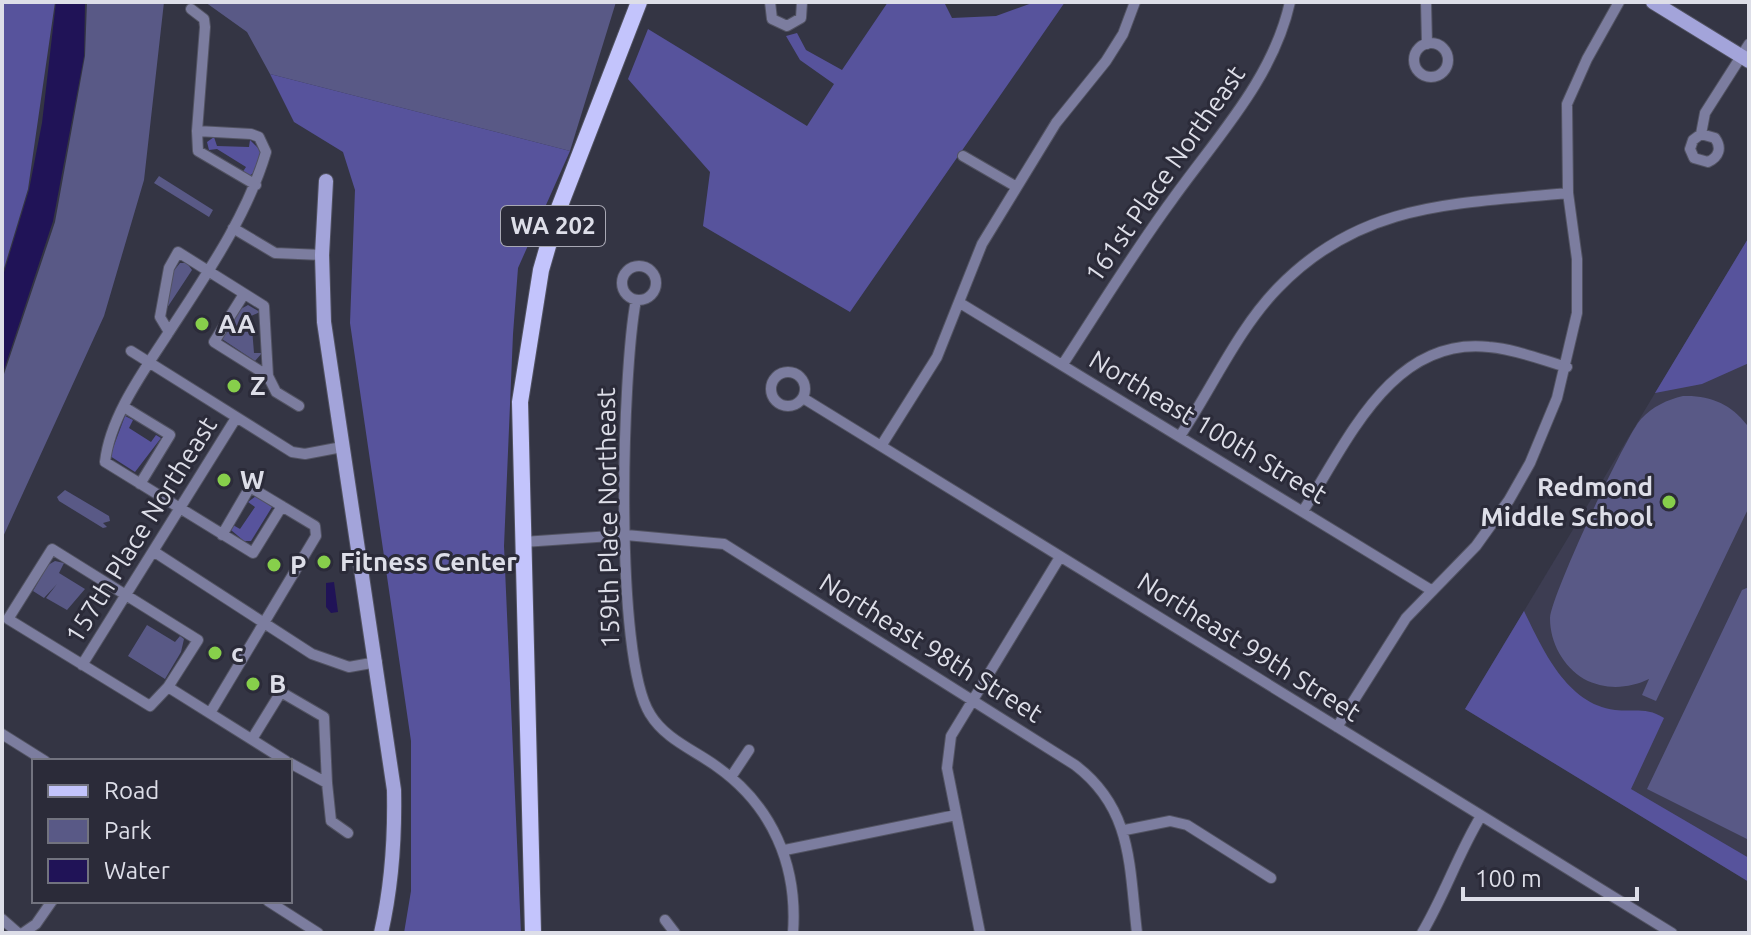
<svg xmlns="http://www.w3.org/2000/svg" width="1751" height="935" font-family="Ubuntu,sans-serif">
  <style>
    .built { fill: #3d3d52 }
    .green { fill: #595986 }
    .forest { fill: #57539c }
    .water { fill: #201357 }
    .lines { fill: none; stroke-linecap: round; stroke-linejoin: round }
    .street-casing { stroke: #525362; stroke-width: 12 }
    .secondary-casing { stroke: #525362; stroke-width: 16 }
    .primary-casing { stroke: #525362; stroke-width: 18 }
    .street { stroke: #7c7d9f; stroke-width: 10 }
    .secondary { stroke: #a3a4da; stroke-width: 14 }
    .primary { stroke: #c3c4fc; stroke-width: 16 }
    .poi-dot { fill: #87cf4b; stroke: #2b2b39; stroke-width: 3 }
    .labels { text-anchor: middle; stroke-width: 6; stroke-linejoin: round; paint-order: stroke }
    .shield { fill: #2b2b39; stroke: #a8a8b4; stroke-width: 2 }
    .shield-label { font-size: 24px; font-weight: bold; fill: #dddee8 }
    .street-label { font-size: 26px; fill: #dddee8; stroke: #2b2b39 }
    .poi-label { font-size: 26px; font-weight: bold; fill: #dddee8; stroke: #2b2b39; text-anchor: start }
  </style>
  <rect width="100%" height="100%" fill="#343544"/>
  <!-- built -->
  <path class="built" d="M1749,237V882L1465,709Z"/>
  <!-- green -->
  <path class="green" d="M87,2H164L144,180L104,316L2,539V380L55,222L85,56Z
    M205,2H616L570,151L270,74L247,32Z
    M159,176L213,210L209,217L154,183Z
    M180,263H187L192,270L165,311L172,273Z
    M248,305L260,312L251,316L254,353H262L255,361L222,339L239,310Z
    M1683,396C1710,395 1731,404 1747,425L1749,507L1656,701L1642,695L1649,679C1628,689 1605,690 1584,679C1563,666 1550,643 1550,618C1551,596 1625,437 1641,419C1653,406 1667,400 1683,396Z
    M65,490L109,516L110,521L103,523L107,527L103,528L59,501L57,497Z
    M55,561L64,563L59,573L85,589L67,610L46,598L57,584L44,598L33,591L48,565Z
    M1749,587V840L1647,789L1742,590Z
    M147,625L175,642L180,636L184,639L181,652L165,679L128,656Z"/>
  <!-- forest -->
  <path class="forest" d="M2,2H55L28,189L2,275Z
    M888,2H944L952,18L996,16L1035,2H1065L850,312L703,226L710,172L628,79L648,29L807,126L834,84L800,60L786,36L797,33L806,50L842,70Z
    M270,74L570,151L518,268L513,334L504,546L521,933H404L411,891V741L350,323L355,190L343,152L294,122Z
    M214,137L217,146L249,147L250,140L262,152L255,172L249,176L242,173L246,167L217,149L209,150L207,142Z
    M1749,237V363L1702,384L1655,393Z
    M125,416L133,420L129,428L151,442L156,435L161,438L135,472L110,456Z
    M256,496L272,507L251,541H244L231,530L233,525L240,529L255,507L248,502Z
    M1524,611C1543,650 1567,704 1615,710C1634,712 1647,707 1664,718L1631,789L1749,858V882L1465,709Z"/>
  <!-- water -->
  <path class="water" d="M56,2H85L84,56L53,221L2,376V279L29,190L42,123Z
    M334,582L338,612L331,613L326,607V583Z"/>
  <g class="lines">
    <!-- street casing -->
    <g class="street-casing">
      <path id="street" d="M770,2L772,19L787,26L801,18L802,2
        M1426,2L1427,44
        M191,9L204,19L205,27L197,131
        M1414 60a17 17 0 1 1 34 0a17 17 0 1 1-34 0Z
        M1701,134L1693,140L1690,149L1694,158L1708,162C1719,157 1722,148 1715,138L1701,134L1705,113L1749,44
        M963,156L1015,186
        M256,185L198,151L197,131L251,134L259,137L266,152C247,217 204,278 167,335C143,372 110,417 105,462L253,553L282,506
        M233,228L275,253L322,255
        M622 283a17 17 0 1 1 34 0a17 17 0 1 1-34 0Z
        M636,300C622,373 614,657 650,714C665,739 694,750 716,766C772,805 798,865 793,933
        M960,303L1431,590
        M169,332L160,317L169,268L178,252L264,306L268,376L214,342L244,294
        M131,351L292,452L305,454L342,447
        M1063,364C1099,309 1133,253 1172,200C1216,138 1273,79 1290,2
        M771 389a17 17 0 1 1 34 0a17 17 0 1 1-34 0Z
        M268,376L276,392L299,406
        M803,398L1672,933
        M124,407L170,435L140,484
        M1180,436C1212,388 1238,329 1278,288C1362,201 1457,204 1568,193
        M881,446L937,357L982,244L1056,123L1106,61L1123,34L1135,2
        M1303,511C1347,443 1391,336 1489,347C1515,349 1542,360 1567,367
        M523,542L626,535L724,544L1075,765C1133,809 1129,866 1137,933
        M153,551L312,654L349,667L377,662
        M82,665L236,418
        M168,687L198,640L52,549L8,619L150,706L168,687L286,761
        M210,713L316,536L315,526L250,487L222,535
        M1337,727L1406,618L1476,546L1509,500L1530,463L1557,398L1577,313V259L1568,193L1567,104L1587,59L1619,2
        M2,734L45,761
        M252,739L281,692L324,717L327,783
        M290,763L327,783L331,821L348,833
        M731,777L749,750
        M1125,830L1170,821L1187,825L1271,878
        M785,850L956,815
        M268,901L318,933
        M2,919L18,933
        M665,920L675,933
        M23,933L36,924L52,901
        M980,933L947,768L951,736L1060,557
        M1422,933C1445,894 1458,854 1481,816"/>
    </g>
    <!-- secondary casing -->
    <g class="secondary-casing">
      <path id="secondary" d="M1653,2L1749,61
        M326,181L322,255L324,322L394,790C395,839 392,885 381,933"/>
    </g>
    <!-- primary casing -->
    <g class="primary-casing">
      <path id="primary" d="M533,933L520,402L541,270L559,208L639,2"/>
    </g>
    <!-- street -->
    <use href="#street" class="street"/>
    <!-- secondary -->
    <use href="#secondary" class="secondary"/>
    <!-- primary -->
    <use href="#primary" class="primary"/>
  </g>
  <!-- markers -->
  <g class="poi-dot">
    <circle cx="202" cy="324" r="8"/>
    <circle cx="234" cy="386" r="8"/>
    <circle cx="224" cy="480" r="8"/>
    <circle cx="1669" cy="502" r="8"/>
    <circle cx="324" cy="562" r="8"/>
    <circle cx="274" cy="565" r="8"/>
    <circle cx="215" cy="653" r="8"/>
    <circle cx="253" cy="684" r="8"/>
  </g>
  <g class="labels">
    <!-- shield labels -->
    <rect class="shield" x="501" y="206" width="104" height="40" rx="6"/>
    <g class="shield-label">
      <text x="553" y="234">WA 202</text>
    </g>
    <!-- street labels -->
    <g class="street-label">
      <text transform="translate(1165 174) rotate(-55)" y="9">161st Place Northeast</text>
      <text transform="translate(1208 427) rotate(31)" y="9">Northeast 100th Street</text>
      <text transform="translate(608 518) rotate(-91)" y="9">159th Place Northeast</text>
      <text transform="translate(141 530) rotate(-58)" y="9">157th Place Northeast</text>
      <text transform="translate(1249 647) rotate(32)" y="9">Northeast 99th Street</text>
      <text transform="translate(931 648) rotate(32)" y="9">Northeast 98th Street</text>
    </g>
    <!-- poi labels -->
    <g class="poi-label">
      <text x="218" y="333">AA</text>
      <text x="250" y="395">Z</text>
      <text x="240" y="489">W</text>
      <text x="1653" y="496" text-anchor="end">Redmond<tspan x="1653" dy="30">Middle School</tspan></text>
      <text x="340" y="571">Fitness Center</text>
      <text x="290" y="574">P</text>
      <text x="231" y="662">c</text>
      <text x="269" y="693">B</text>
    </g>
  </g>
  <!-- border -->
  <rect width="1751" height="935" fill="none" stroke="#dddee8" stroke-width="8"/>
  <!-- legend -->
  <rect x="32" y="759" width="260" height="144" fill="#2b2b39" stroke="#72737f" stroke-width="2"/>
  <rect x="48" y="785" width="40" height="12" fill="#c3c4fc" stroke="#72737f" stroke-width="2"/>
  <text x="104" y="799" font-size="24" fill="#dddee8">Road</text>
  <rect x="48" y="819" width="40" height="24" fill="#595986" stroke="#72737f" stroke-width="2"/>
  <text x="104" y="839" font-size="24" fill="#dddee8">Park</text>
  <rect x="48" y="859" width="40" height="24" fill="#201357" stroke="#72737f" stroke-width="2"/>
  <text x="104" y="879" font-size="24" fill="#dddee8">Water</text>
  <!-- scale -->
  <path d="M1463 887v12h174v-12" fill="none" stroke="#dddee8" stroke-width="4"/>
  <text x="1475" y="887" font-size="24" fill="#dddee8" stroke="#2b2b39" stroke-width="6" paint-order="stroke">100 m</text>
</svg>
